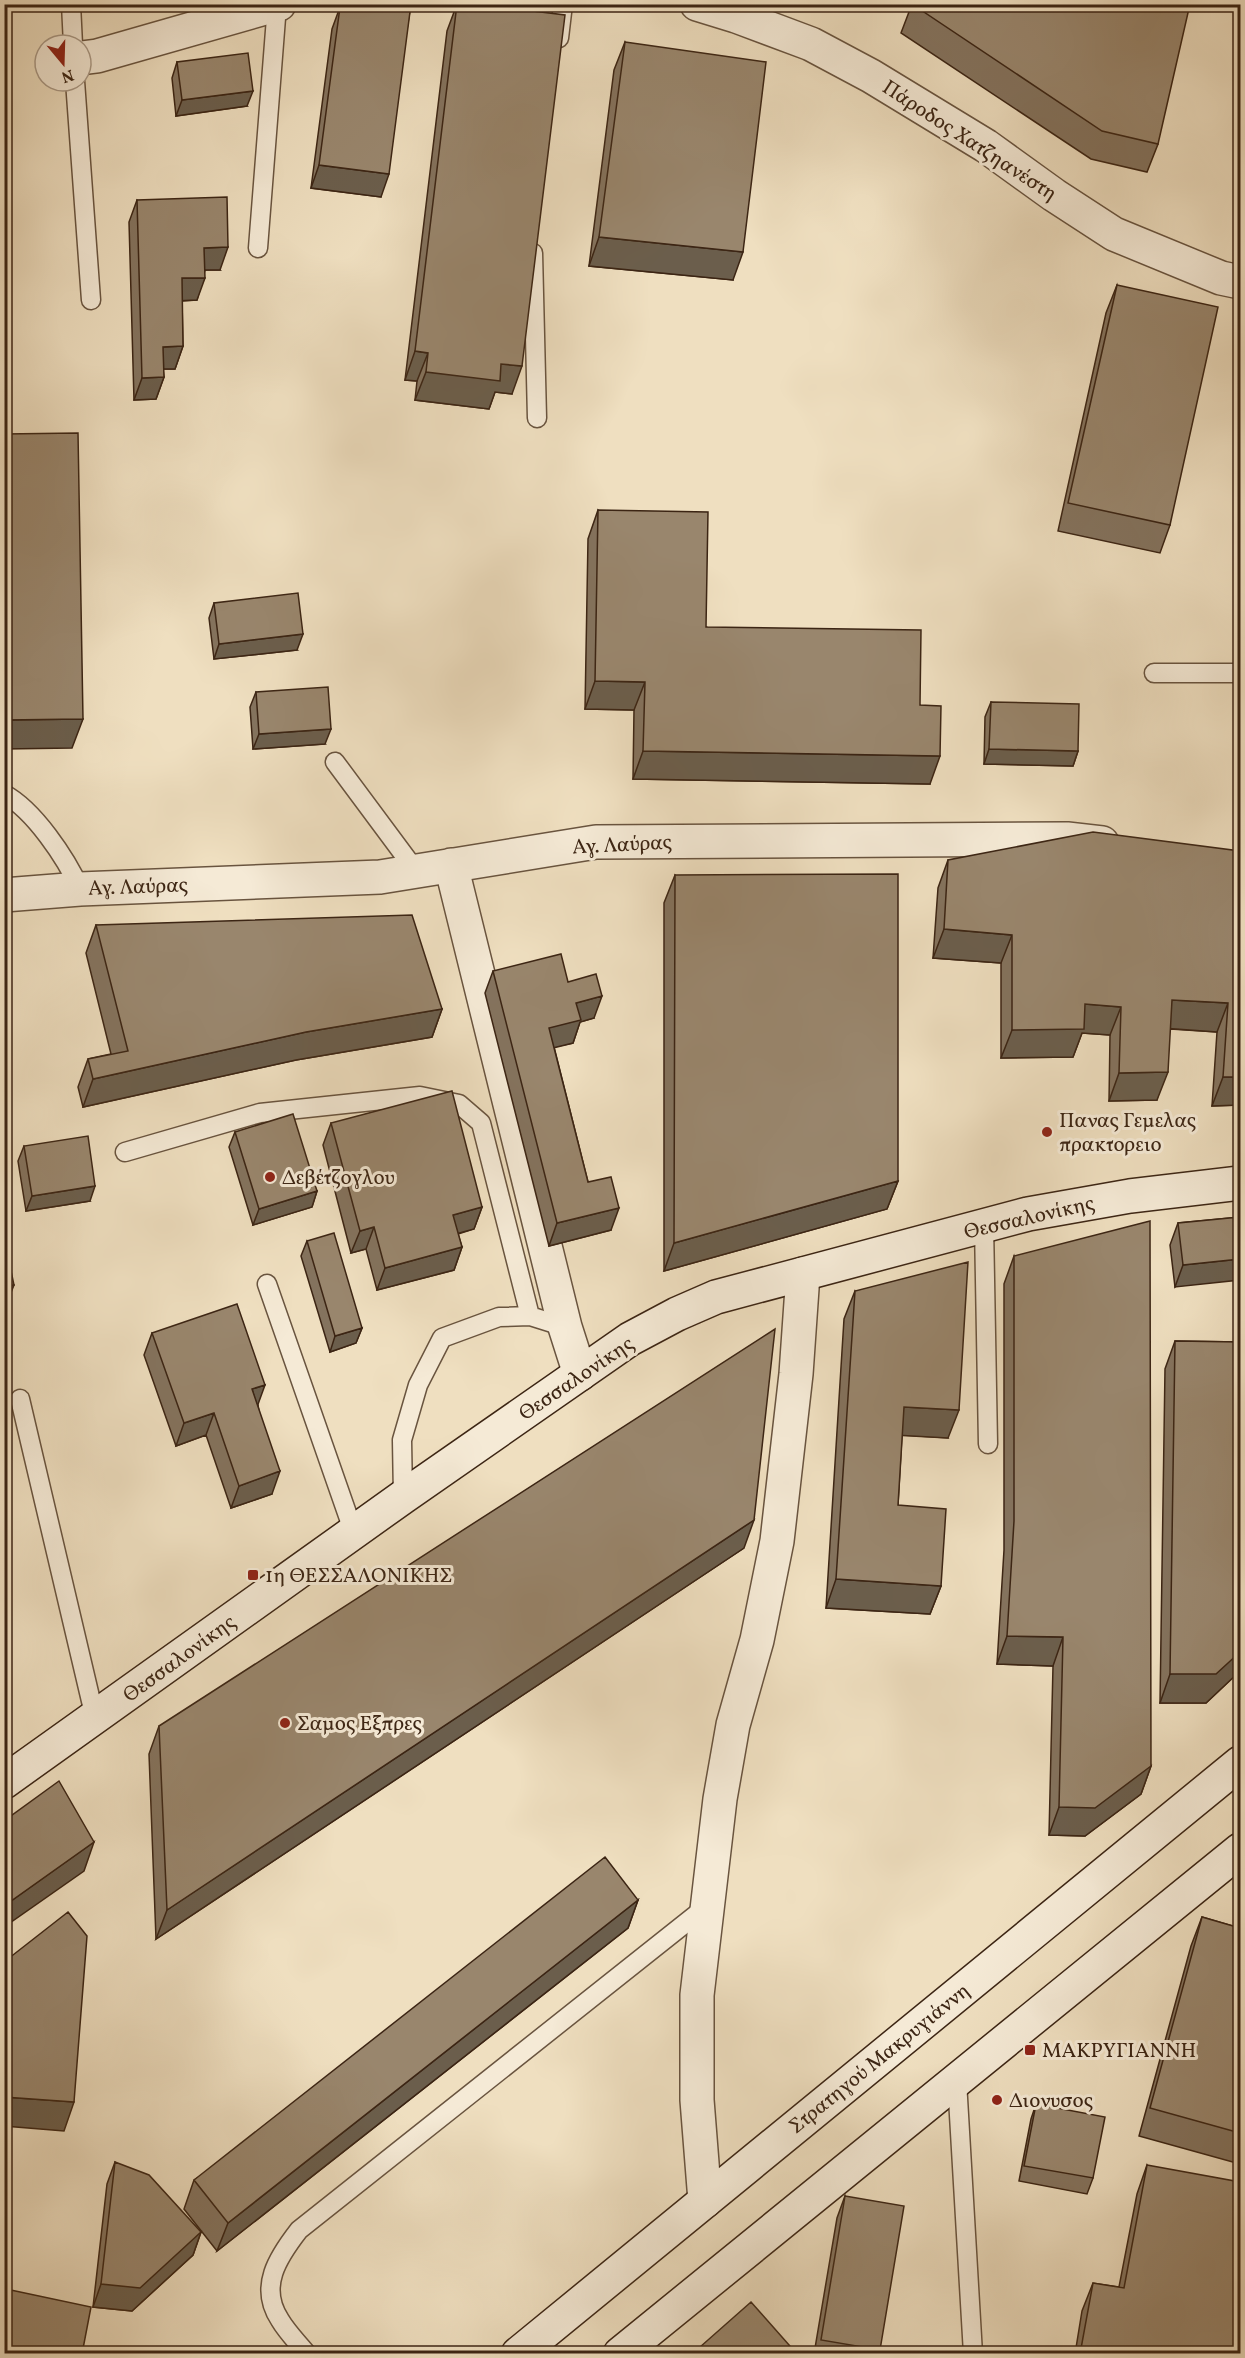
<svg xmlns="http://www.w3.org/2000/svg" width="1245" height="2358" font-family="Vollkorn,serif">
  <style>
    .lines { fill: none; stroke-linecap: round; stroke-linejoin: round }
    .lane-casing { stroke: #69543f; stroke-width: 21 }
    .street-casing { stroke: #69543f; stroke-width: 36 }
    .secondary-casing { stroke: #3c2514; stroke-width: 36 }
    .lane { stroke: #f5ead6; stroke-width: 18 }
    .street { stroke: #f5ead6; stroke-width: 33 }
    .secondary { stroke: #f5ead6; stroke-width: 33 }
    .wall { fill: #84735e; stroke: #3c2514; stroke-width: 1.5 }
    .shaded-wall { fill: #6b5e4c; stroke: #3c2514; stroke-width: 1.5 }
    .building { fill: #99866d; stroke: #3c2514; stroke-width: 1.5 }
    .poi-dot { fill: #8f2418; stroke: #f5ead6; stroke-width: 2 }
    .labels { text-anchor: middle; stroke-width: 6; stroke-linejoin: round; paint-order: stroke }
    .street-label { font-size: 21px; fill: #3c2514; stroke: #f5ead6 }
    .poi-label { font-size: 21px; fill: #3c2514; stroke: #f5ead6; text-anchor: start }
  </style>
  <rect width="100%" height="100%" fill="#efdfc0"/>
  <filter id="stains"><feTurbulence type="fractalNoise" baseFrequency=".00333" numOctaves="4"/><feColorMatrix values="0 0 0 0 .2 0 0 0 0 .09 0 0 0 0 .02 0 0 0 .5 -.17"/></filter>
  <radialGradient id="worn" r=".72"><stop offset=".6" stop-color="#630" stop-opacity="0"/><stop offset="1" stop-color="#630" stop-opacity=".3"/></radialGradient>
  <g class="lines">
    <!-- lane casing -->
    <g class="lane-casing">
      <path id="lane" d="M71,4L73,45
        M559,38L563,4
        M75,81L91,300
        M258,248L277,5
        M533,253L537,418
        M1154,673H1240
        M335,762L416,871
        M4,794C34,810 66,858 80,889
        M125,1152L260,1113L420,1096L459,1104L481,1123L530,1316L565,1327
        M984,1225L988,1444
        M267,1284L354,1533
        M20,1399L95,1718
        M403,1497L402,1440L418,1385L442,1338L499,1317L530,1316
        M957,2081L973,2354
        M307,2354C298,2343 287,2332 280,2320C258,2287 278,2257 299,2230L707,1906"/>
    </g>
    <!-- street casing -->
    <g class="street-casing">
      <path id="street" d="M697,4L736,16L811,44L871,76L986,146L1054,195L1114,234L1221,278L1240,282
        M81,58L97,56L279,4
        M451,865L565,1327L580,1374
        M4,895L80,889L380,877L596,842L1067,839L1102,843
        M705,2201L697,2100V1995L720,1799L733,1725L757,1640L777,1541L796,1374L803,1274"/>
    </g>
    <!-- secondary casing -->
    <g class="secondary-casing">
      <path id="secondary" d="M4,1782L403,1497L630,1339L677,1314L716,1297L1028,1214L1130,1196L1240,1183
        M518,2354L1240,1763
        M620,2354L1240,1850"/>
    </g>
    <!-- lane -->
    <use href="#lane" class="lane"/>
    <!-- street -->
    <use href="#street" class="street"/>
    <!-- secondary -->
    <use href="#secondary" class="secondary"/>
  </g>
  <!-- wall -->
  <path class="wall" d="M371,4H411L381,197L311,188L332,29L340,7L369,10Z
    M457,4H477L512,394L495,392L489,409L415,400L417,381L405,380L447,31Z
    M912,4L1158,144L1147,172L1091,159L901,33Z
    M625,42L733,280L589,266L614,70Z
    M177,62L247,106L176,116L172,78Z
    M137,200L220,270H205L197,300L182,301L183,346L175,369H163L164,377L156,399L134,400L129,222Z
    M1117,285L1170,525L1160,553L1058,531L1106,313Z
    M598,510L706,627L920,705L930,784L633,779L634,710L585,709L588,539Z
    M214,603L297,650L214,659L209,618Z
    M256,692L325,744L253,749L250,707Z
    M991,702L1078,751L1073,766L984,764L985,717Z
    M1240,851V1105L1212,1106L1217,1032L1170,1029L1157,1100L1109,1101L1110,1035L1082,1033L1073,1057L1001,1058V963L933,958L938,888L948,860Z
    M675,875L898,1181L887,1209L664,1271V903Z
    M96,925L442,1009L432,1037L296,1060L83,1107L78,1087L88,1059L111,1054L86,953Z
    M493,971L568,982L594,1018L580,1022L573,1043L554,1047L588,1182L611,1230L549,1246L485,993Z
    M331,1123L482,1207L474,1229L458,1234L462,1247L454,1270L377,1290L366,1249L351,1253L323,1145Z
    M235,1132L317,1191L312,1207L253,1225L229,1147Z
    M24,1146L90,1201L26,1211L18,1161Z
    M1240,1217L1175,1287L1170,1245L1178,1223Z
    M307,1241L362,1328L356,1343L330,1352L301,1256Z
    M1014,1256L1151,1766L1141,1794L1085,1836L1049,1835L1053,1666L997,1664L1004,1550V1284Z
    M855,1291L948,1438L902,1435L898,1505L941,1586L930,1614L826,1608L844,1319Z
    M152,1333L258,1405L272,1494L231,1508L206,1435L176,1446L144,1355Z
    M1175,1341L1240,1342V1671L1206,1703H1160L1165,1369Z
    M744,1548L156,1939L149,1754L159,1726Z
    M638,1900L628,1928L217,2251L184,2209L194,2180Z
    M1202,1917L1240,1928V2164L1139,2136L1191,1946Z
    M1036,2104L1093,2178L1087,2194L1019,2181L1031,2119Z
    M115,2162L201,2232L193,2255L132,2311L93,2307L107,2184Z
    M1147,2165L1240,2354H1075L1082,2311L1093,2283L1119,2287L1137,2194Z
    M845,2196L880,2350L878,2354H814L837,2218Z
    M700,2347L797,2354H697Z"/>
  <!-- shaded-wall -->
  <path class="shaded-wall" d="M4,4H9L7,10H4Z
    M253,91L247,106L176,116L182,100Z
    M319,165L389,174L381,197L311,188Z
    M599,237L743,252L733,280L589,266Z
    M228,247L220,270H196L204,248Z
    M182,278H205L197,300L174,301Z
    M183,346L175,369H155L163,347Z
    M415,351L428,353L417,381L405,380Z
    M501,364L522,366L512,394L495,392L489,409L415,400L426,372Z
    M164,377L156,399L134,400L142,378Z
    M303,634L297,650L214,659L219,644Z
    M595,681L645,682L634,710L585,709Z
    M83,719L72,748L4,749V720Z
    M331,729L325,744L253,749L259,734Z
    M989,749L1078,751L1073,766L984,764Z
    M643,751L940,756L930,784L633,779Z
    M944,929L1012,935L1001,963L933,958Z
    M602,996L594,1018L580,1022L573,1043L541,1051L549,1028L576,1003Z
    M1172,1000L1228,1003L1217,1032L1162,1028Z
    M1085,1004L1121,1007L1110,1035L1082,1033L1073,1057L1001,1058L1012,1030Z
    M442,1009L432,1037L296,1060L83,1107L93,1079L306,1032Z
    M1168,1072L1157,1100L1109,1101L1119,1073Z
    M1223,1077H1240V1105L1212,1106Z
    M898,1181L887,1209L664,1271L674,1243Z
    M95,1186L90,1201L26,1211L32,1196Z
    M317,1191L312,1207L253,1225L259,1209Z
    M482,1207L474,1229L445,1237L453,1215Z
    M619,1208L611,1230L549,1246L557,1223Z
    M374,1227L366,1249L351,1253L360,1231Z
    M462,1247L454,1270L377,1290L385,1268Z
    M1240,1259V1280L1175,1287L1183,1265Z
    M14,1285L8,1300L4,1301V1286Z
    M362,1328L356,1343L330,1352L335,1336Z
    M265,1385L257,1407L252,1389Z
    M904,1407L959,1410L948,1438L894,1435Z
    M214,1413L206,1435L176,1446L184,1423Z
    M280,1471L272,1494L231,1508L239,1486Z
    M754,1520L744,1548L156,1939L167,1910Z
    M836,1579L941,1586L930,1614L826,1608Z
    M1007,1636L1063,1637L1053,1666L997,1664Z
    M1240,1652V1671L1206,1703H1160L1170,1674Z
    M1151,1766L1141,1794L1085,1836L1049,1835L1059,1807Z
    M94,1842L84,1871L4,1927V1906Z
    M638,1900L628,1928L217,2251L228,2223Z
    M4,2097L74,2102L64,2131L4,2126Z
    M201,2232L193,2255L132,2311L93,2307L101,2284Z"/>
  <!-- building -->
  <path class="building" d="M372,4H411L389,174L319,165L340,7L371,11Z
    M457,4H477L565,15L522,366L501,364L500,381L426,372L428,353L415,351Z
    M912,4H1190L1158,144L1102,131Z
    M625,42L766,62L743,252L599,237Z
    M248,53L253,91L182,100L177,62Z
    M227,197L228,247L204,248L205,278H182L183,346L163,347L164,377L142,378L137,200Z
    M1117,285L1218,307L1170,525L1068,503Z
    M78,433L83,719L4,720V434Z
    M598,510L708,512L706,627L921,630L920,705L941,706L940,756L643,751L645,682L595,681Z
    M298,593L303,634L219,644L214,603Z
    M328,687L331,729L259,734L256,692Z
    M991,702L1079,704L1078,751L989,749Z
    M1093,832L1240,851V1077H1223L1228,1003L1172,1000L1168,1072L1119,1073L1121,1007L1085,1004L1084,1029L1012,1030V935L944,929L948,860Z
    M898,874V1181L674,1243L675,875Z
    M412,915L442,1009L306,1032L93,1079L88,1059L128,1051L96,925Z
    M561,954L568,982L596,974L602,996L576,1003L581,1020L549,1028L588,1182L611,1177L619,1208L557,1223L493,971Z
    M452,1091L482,1207L453,1215L462,1247L385,1268L374,1227L360,1231L331,1123Z
    M293,1114L317,1191L259,1209L235,1132Z
    M88,1136L95,1186L32,1196L24,1146Z
    M1240,1217V1259L1183,1265L1178,1223Z
    M1150,1221L1151,1766L1095,1808L1059,1807L1063,1637L1007,1636L1014,1521V1256Z
    M334,1233L362,1328L335,1336L307,1241Z
    M4,1238L14,1285L4,1286Z
    M968,1262L959,1410L904,1407L898,1505L946,1509L941,1586L836,1579L855,1291Z
    M237,1304L265,1385L252,1389L280,1471L239,1486L214,1413L184,1423L152,1333Z
    M775,1329L754,1520L167,1910L159,1726Z
    M1175,1341L1240,1342V1652L1216,1674H1170Z
    M59,1781L94,1842L4,1906V1821Z
    M605,1857L638,1900L228,2223L194,2180Z
    M68,1912L87,1936L74,2102L4,2097V1962Z
    M1202,1917L1240,1928V2133L1150,2108Z
    M1036,2104L1105,2117L1093,2178L1024,2166Z
    M115,2162L149,2175L201,2232L140,2288L101,2284Z
    M1147,2165L1240,2182V2354H1080L1093,2283L1124,2288Z
    M845,2196L904,2206L880,2350L821,2340Z
    M6,2289L91,2307L82,2354H4V2295Z
    M751,2302L797,2354H705L700,2347Z"/>
  <!-- markers -->
  <g class="poi-dot">
    <circle cx="1047" cy="1132" r="6"/>
    <circle cx="270" cy="1177" r="6"/>
    <rect x="247" y="1569" width="12" height="12" rx="3"/>
    <circle cx="285" cy="1723" r="6"/>
    <rect x="1024" y="2044" width="12" height="12" rx="3"/>
    <circle cx="997" cy="2100" r="6"/>
  </g>
  <g class="labels">
    <!-- street labels -->
    <g class="street-label">
      <text transform="translate(970 140) rotate(33)" y="7">Πάροδος Χατζηανέστη</text>
      <text transform="translate(622 844) rotate(-3)" y="7">Αγ. Λαύρας</text>
      <text transform="translate(138 886) rotate(-2)" y="7">Αγ. Λαύρας</text>
      <text transform="translate(1029 1217) rotate(-13)" y="7">Θεσσαλονίκης</text>
      <text transform="translate(576 1378) rotate(-34)" y="7">Θεσσαλονίκης</text>
      <text transform="translate(179 1658) rotate(-36)" y="7">Θεσσαλονίκης</text>
      <text transform="translate(879 2058) rotate(-39)" y="7">Στρατηγού Μακρυγιάννη</text>
    </g>
    <!-- poi labels -->
    <g class="poi-label">
      <text x="1059" y="1127">Πανας Γεμελας<tspan x="1059" dy="24">πρακτορειο</tspan></text>
      <text x="282" y="1184">Δεβέτζογλου</text>
      <text x="265" y="1582">1η ΘΕΣΣΑΛΟΝΙΚΗΣ</text>
      <text x="297" y="1730">Σαμος Εξπρες</text>
      <text x="1042" y="2057">ΜΑΚΡΥΓΙΑΝΝΗ</text>
      <text x="1009" y="2107">Διονυσος</text>
    </g>
  </g>
  <!-- margin -->
  <rect width="1245" height="2358" fill="none" stroke="#efdfc0" stroke-width="24"/>
  <rect x="6" y="6" width="1233" height="2346" fill="none" stroke="#3c2514" stroke-width="3"/>
  <rect x="12" y="12" width="1221" height="2334" fill="none" stroke="#3c2514" stroke-width="1.5"/>
  <!-- north arrow -->
  <g transform="translate(63 63) rotate(161)"><circle r="28" fill="#f5ead6" stroke="#ab9b88" stroke-width="1.5"/>
  <path d="M0-4.5L10 22L0 15L-10 22Z" fill="#8f2418"/>
  <text y="-9" font-size="16" font-weight="bold" text-anchor="middle" fill="#3c2514">N</text>
  </g>
  <rect width="100%" height="100%" filter="url(#stains)"/>
  <rect width="100%" height="100%" fill="url(#worn)"/>
</svg>
